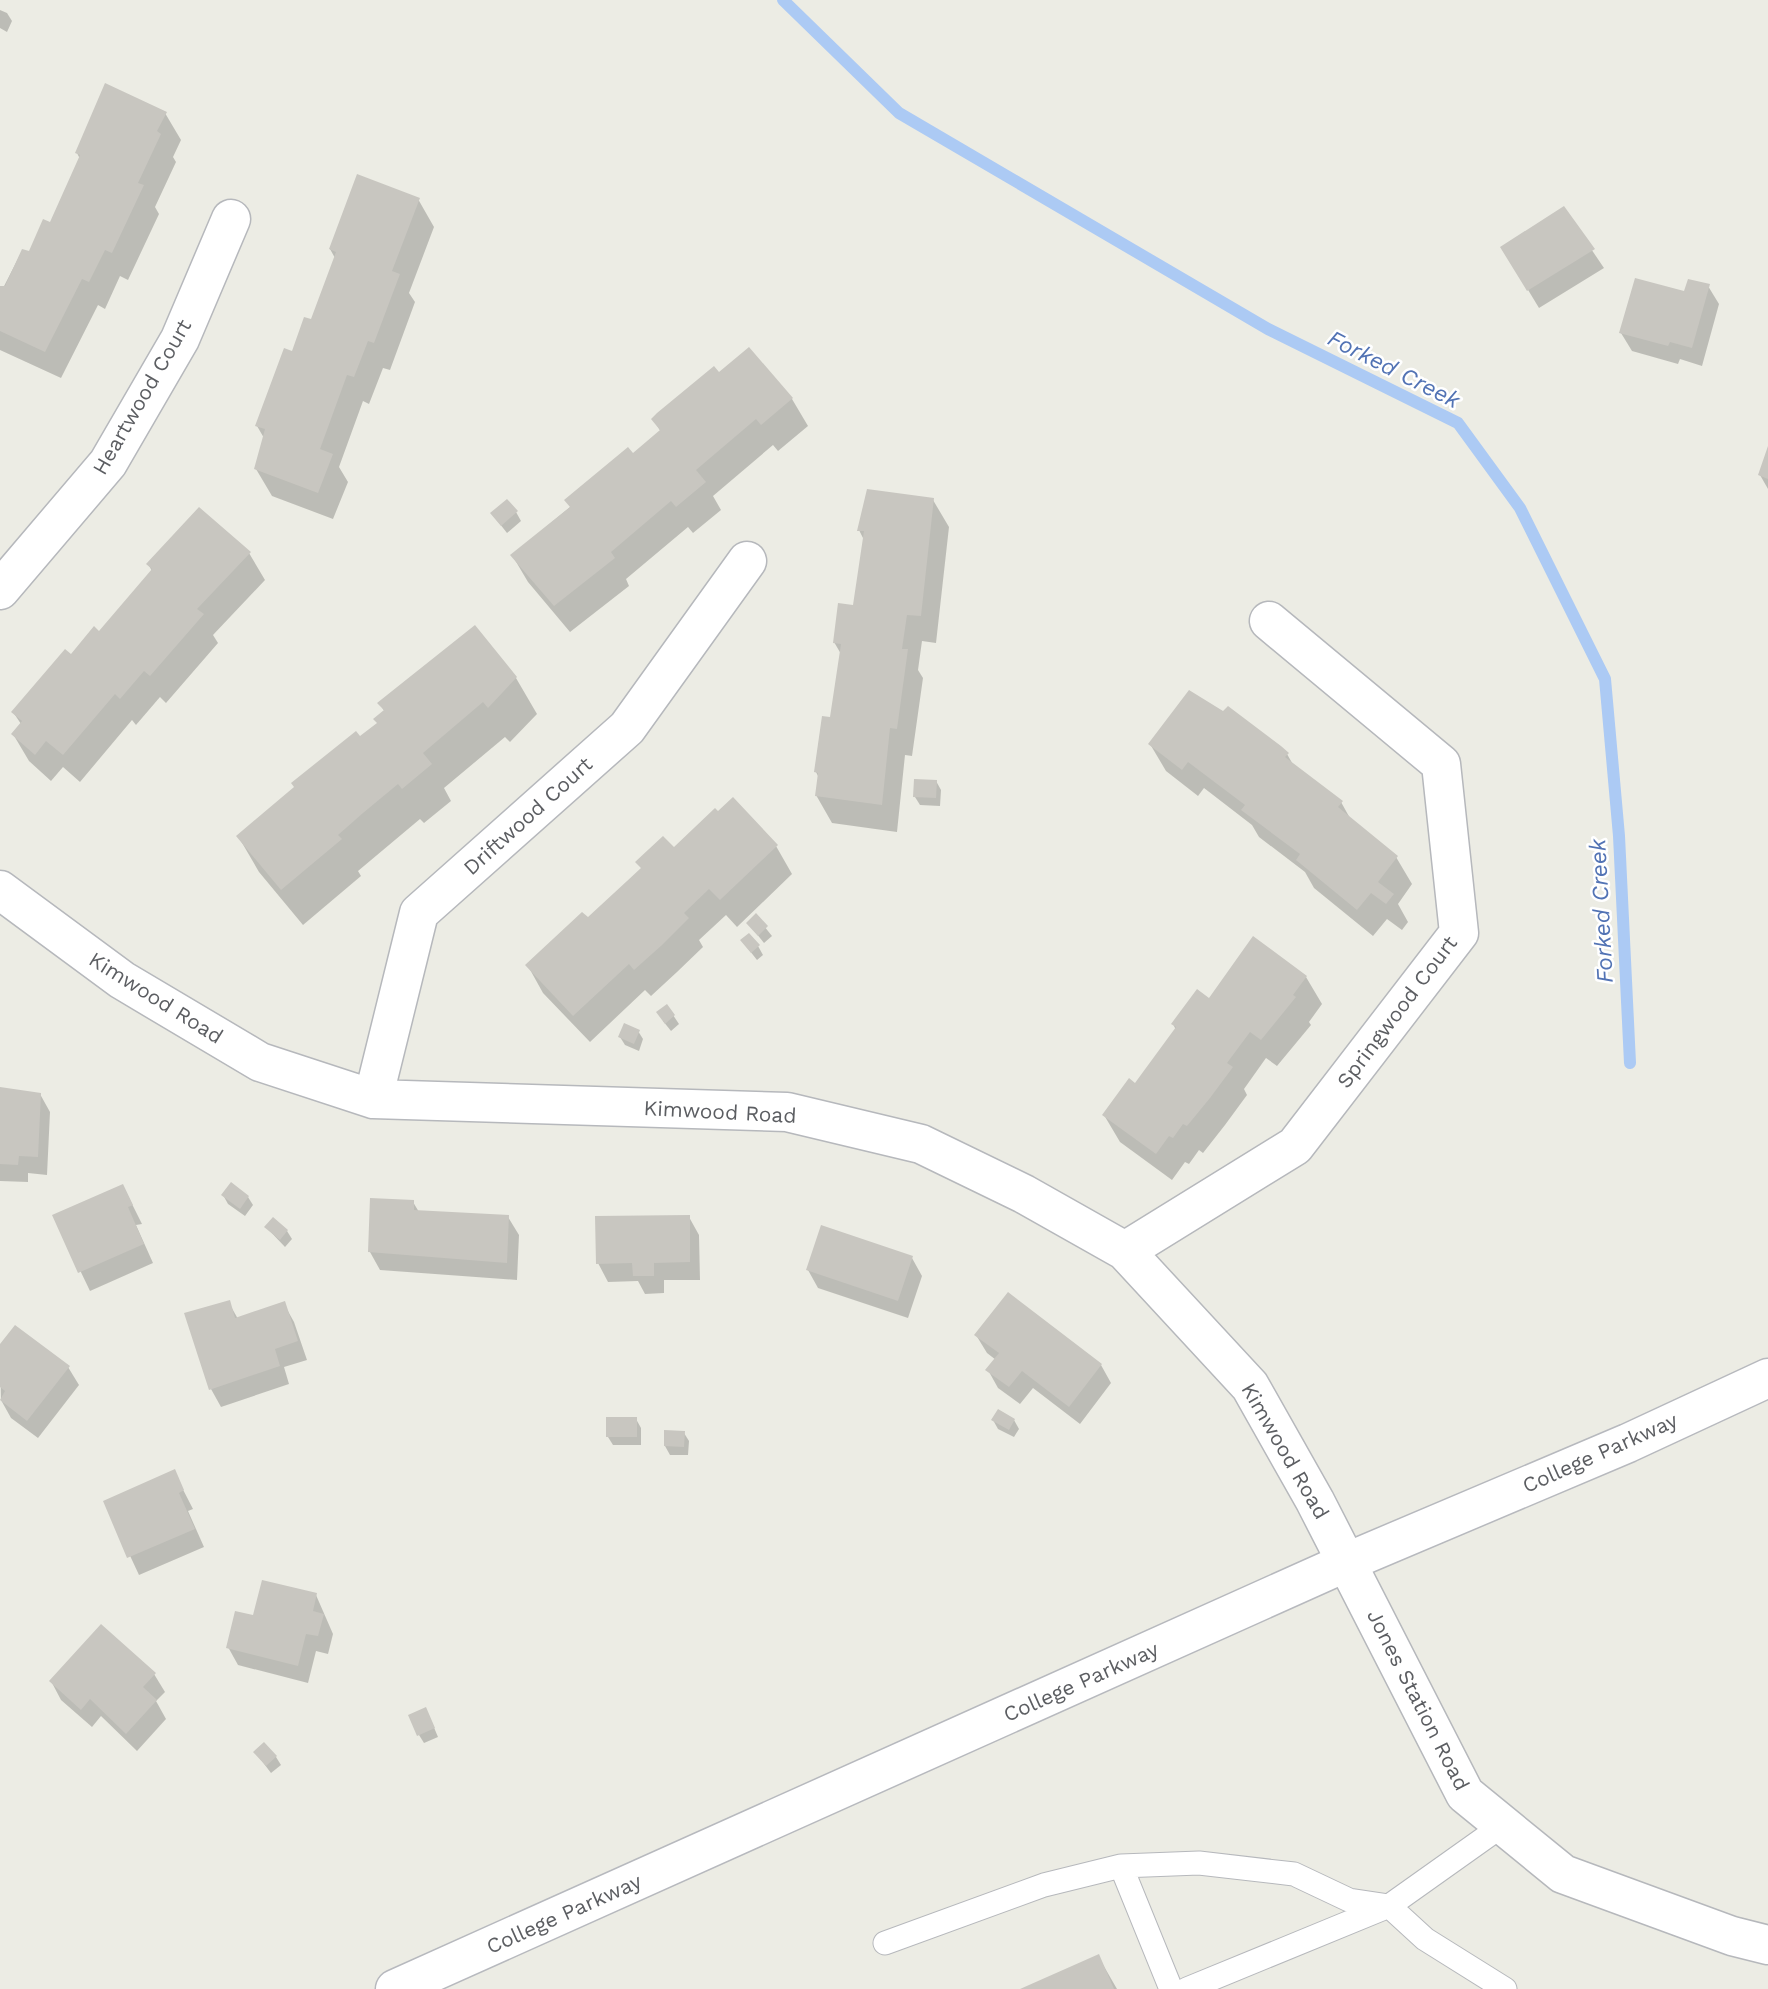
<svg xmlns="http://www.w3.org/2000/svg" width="1768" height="1989" font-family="'Work Sans',sans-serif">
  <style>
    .shadow { fill: #0003 }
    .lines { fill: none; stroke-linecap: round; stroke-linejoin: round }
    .stream { stroke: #accaf4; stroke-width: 12 }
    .building { fill: #c8c6c0 }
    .service-casing { stroke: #b6b8bc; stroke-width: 25 }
    .minor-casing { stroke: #b6b8bc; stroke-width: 41 }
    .secondary-casing { stroke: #b7b9be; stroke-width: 41 }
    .service { stroke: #fff; stroke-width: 23 }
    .minor { stroke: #fff; stroke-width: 38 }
    .secondary { stroke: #fff; stroke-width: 38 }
    .labels { text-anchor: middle; stroke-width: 5; stroke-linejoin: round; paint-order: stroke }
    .street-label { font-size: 21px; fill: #5c5e62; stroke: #fff }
    .water-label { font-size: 23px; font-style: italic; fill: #5273b4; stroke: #fff }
  </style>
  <rect width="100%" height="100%" fill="#ecece4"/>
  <!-- shadow -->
  <path class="shadow" d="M0,10L7,13L12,21L7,32L0,28Z
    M165,113L181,140L173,157L176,162L155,207L159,214L128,280L120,276L105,309L98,305L61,378L0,350V294L22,251L30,253L51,224L80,159L77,153Z
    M418,199L434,227L409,293L415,302L390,370L383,368L369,404L363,401L339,467L348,482L333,519L272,496L256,469L264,438L257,426L312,321L335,258L330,249Z
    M1564,209L1604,268L1539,308L1513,265Z
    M1708,286L1719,304L1702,366L1680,359L1678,364L1632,351L1621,333L1685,293Z
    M749,349L792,399L808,426L778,451L773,445L713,496L721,510L693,533L688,527L626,579L629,586L570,632L528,582L512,555L661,432L653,419L719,374Z
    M1768,450V489L1760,475Z
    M933,500L949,527L936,643L922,641L918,670L923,678L912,756L905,755L897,832L832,823L816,795L819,778L816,772L832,719L841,654L834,642L855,607L864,540L859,530Z
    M516,512L521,521L507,533L492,514Z
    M249,553L265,580L213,635L218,643L166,703L160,697L136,725L132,720L80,782L63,767L51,781L29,761L13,734L21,724L13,712L99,633L152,571L148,564Z
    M474,628L516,678L537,714L510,742L505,737L444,788L451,801L424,823L420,819L358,871L361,876L303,925L259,872L238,836L378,724L385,712L379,703Z
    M1150,744L1287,754L1295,768L1341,802L1351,820L1396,857L1412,884L1398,904L1408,922L1402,930L1387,919L1373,936L1314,888L1305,872L1259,837L1252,825L1204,788L1198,796L1166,771Z
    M936,781L941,790L940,806L920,805L915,797Z
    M776,846L792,874L737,927L726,915L699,940L703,947L677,972L651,996L645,990L590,1042L543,993L528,966L588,920L642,869L638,863L674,850Z
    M756,916L772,936L764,943L748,923Z
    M742,941L758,946L763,955L757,960Z
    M1306,977L1322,1004L1309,1022L1311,1025L1277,1066L1266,1058L1244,1089L1247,1095L1225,1125L1203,1153L1199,1150L1189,1164L1185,1162L1172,1180L1120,1142L1104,1115L1135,1085L1176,1030L1173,1024L1209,1000Z
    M667,1006L679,1024L671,1031L663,1021Z
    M638,1031L643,1039L639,1051L625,1045L620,1037Z
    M0,1088L40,1094L50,1112L47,1175L28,1173V1182L0,1181Z
    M123,1186L142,1224L136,1225L153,1263L90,1291L54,1216Z
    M223,1195L248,1197L253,1205L245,1216L228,1204Z
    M413,1202L419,1212L508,1217L519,1235L517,1280L380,1270L370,1252Z
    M689,1217L699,1235L700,1280H664V1293L645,1294L638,1281L608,1282L598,1263Z
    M266,1227L287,1231L292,1239L285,1247Z
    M912,1258L922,1276L908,1318L818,1288L808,1270Z
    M229,1303L238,1319L284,1304L294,1322L307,1360L284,1367L289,1384L221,1407L211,1389Z
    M976,1335L1101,1365L1111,1383L1080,1424L1033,1388L1020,1404L998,1388L988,1370L996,1360L987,1353Z
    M0,1347L68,1367L79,1385L38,1438L11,1418L1,1400Z
    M636,1419L641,1428V1445H613L608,1437Z
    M993,1420H1014L1019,1429L1014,1437L998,1429Z
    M684,1433L689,1441L688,1455H670L665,1446Z
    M174,1472L193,1509L188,1511L204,1547L139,1575L105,1502Z
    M316,1595L333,1634L328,1654L316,1651L308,1683L238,1665L228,1647Z
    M154,1674L165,1692L156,1701L166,1719L137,1751L101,1716L92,1727L61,1700L51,1681Z
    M430,1718L438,1737L424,1743L419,1735Z
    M255,1752L276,1757L281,1765L271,1773Z
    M1098,1956L1117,1989H1024Z"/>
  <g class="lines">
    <!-- stream -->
    <path class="stream" d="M783,0L899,113L1268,329L1458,423L1520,508L1605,679L1619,836L1630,1063"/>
  </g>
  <!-- building -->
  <path class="building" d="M105,83L167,112L157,131L161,134L138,183L144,185L112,253L105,250L89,282L82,279L45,352L0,331V286H5L22,249L29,251L43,219L50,222L80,155L75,153Z
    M357,174L420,198L392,271L400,274L374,343L368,341L354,377L347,375L320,449L333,454L318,493L254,469L265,429L255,426L284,348L292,351L304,317L311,319L336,252L329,249Z
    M1564,206L1595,249L1527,291L1500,247Z
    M1635,278L1684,291L1688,279L1710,284L1692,348L1670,342L1668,346L1619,333Z
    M749,347L793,398L761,425L756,419L696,470L706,482L676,507L671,501L611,552L615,558L554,606L510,555L570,507L564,500L628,447L633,453L660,430L651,419L657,413L714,366L719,372Z
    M1768,446V479L1758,475Z
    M867,489L934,498L921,616L907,615L902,649H908L897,729L890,728L882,805L815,796L818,773L814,772L822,716L830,717L841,644L833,643L838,603L853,605L864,531H857Z
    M507,499L518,511L501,526L490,513Z
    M199,507L251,552L197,609L204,614L150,676L144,671L120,699L115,694L63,755L46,741L35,755L11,734L22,721L11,712L65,649L71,654L94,626L99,631L152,569L146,564Z
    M475,625L517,677L488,708L483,702L423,753L432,764L402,789L398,784L363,813L338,835L342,839L281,890L236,836L294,787L291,783L356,731L360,736L377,723L373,719L384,710L377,703Z
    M1189,690L1223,711L1228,706L1281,746L1289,753L1285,757L1343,801L1338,807L1398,856L1378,882L1394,894L1386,904L1371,893L1357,910L1296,860L1300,854L1241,810L1245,805L1188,762L1182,770L1148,744Z
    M914,779L937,780L936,798L913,797Z
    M733,797L778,845L720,900L709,889L684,913L689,918L662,945L634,970L629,964L573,1016L525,965L582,912L588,917L627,881L641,868L635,862L663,836L674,847L715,808L718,811Z
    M756,913L768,926L758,936L746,923Z
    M749,933L760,945L751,953L740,940Z
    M1253,936L1307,976L1293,995L1296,997L1261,1040L1250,1032L1227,1063L1233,1067L1210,1098L1187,1126L1183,1124L1173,1138L1169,1136L1156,1154L1102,1115L1129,1078L1135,1083L1143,1072L1176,1027L1171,1024L1197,989L1209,998Z
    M667,1004L675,1015L665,1024L656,1012Z
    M624,1023L640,1030L634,1044L618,1037Z
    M0,1087L41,1093L38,1157L19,1156L18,1165L0,1164Z
    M231,1182L249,1196L240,1209L221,1195Z
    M123,1184L133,1205L128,1207L144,1244L78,1273L52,1215Z
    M370,1198L414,1200V1210L509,1215L507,1263L368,1252Z
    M690,1215V1262L654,1263V1276H633L632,1263L596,1264L595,1216Z
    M273,1217L288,1230L280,1240L264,1227Z
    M821,1225L913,1256L898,1301L806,1270Z
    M1008,1292L1102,1364L1069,1407L1022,1371L1009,1387L985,1370L999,1353L974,1335Z
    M230,1300L235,1318L285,1301L298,1341L275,1349L280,1366L209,1390L184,1313Z
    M15,1325L70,1366L27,1421L0,1400L5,1391L0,1387V1344Z
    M998,1409L1015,1419L1009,1430L991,1420Z
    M606,1417H637V1437H606Z
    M664,1430L685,1431L684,1447L664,1446Z
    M175,1469L184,1490L179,1493L195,1529L127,1558L103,1501Z
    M262,1580L317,1593L313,1611L324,1614L318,1636L306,1634L298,1666L226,1648L235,1611L253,1615Z
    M101,1624L156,1673L143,1687L157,1700L126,1734L90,1699L81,1710L49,1681Z
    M426,1707L435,1728L417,1736L408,1715Z
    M264,1742L277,1756L266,1766L253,1752Z
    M1099,1954L1114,1989H1020Z"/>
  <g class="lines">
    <!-- service casing -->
    <g class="service-casing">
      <path id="service" d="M1121,1866L1171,1989
        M885,1943L1044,1885L1121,1866L1199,1863L1294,1874L1349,1900L1389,1906L1503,1825
        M1187,1989L1389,1906L1425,1939L1505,1989"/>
    </g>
    <!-- minor casing -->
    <g class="minor-casing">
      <path id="minor" d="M0,590L108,463L180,339L231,219
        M0,890L122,980L260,1062L373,1099L787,1112L921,1144L1024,1194L1125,1251L1250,1386L1315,1501L1465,1794L1563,1874L1732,1936L1768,1945
        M373,1099L419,913L627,728L747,561
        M1125,1251L1295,1146L1459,933L1441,764L1269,621"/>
    </g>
    <!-- secondary casing -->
    <g class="secondary-casing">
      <path id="secondary" d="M395,1989L1347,1562L1628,1443L1768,1378"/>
    </g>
    <!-- service -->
    <use href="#service" class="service"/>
    <!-- minor -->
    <use href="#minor" class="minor"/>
    <!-- secondary -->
    <use href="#secondary" class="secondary"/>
  </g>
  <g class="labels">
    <!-- street labels -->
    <g class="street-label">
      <text transform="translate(142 397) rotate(-60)" y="7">Heartwood Court</text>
      <text transform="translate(528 816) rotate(-42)" y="7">Driftwood Court</text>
      <text transform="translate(156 998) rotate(32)" y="7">Kimwood Road</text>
      <text transform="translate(1397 1012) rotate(-53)" y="7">Springwood Court</text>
      <text transform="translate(720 1112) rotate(3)" y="7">Kimwood Road</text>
      <text transform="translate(1285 1451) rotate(60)" y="7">Kimwood Road</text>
      <text transform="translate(1600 1453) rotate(-24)" y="7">College Parkway</text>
      <text transform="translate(1081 1682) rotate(-24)" y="7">College Parkway</text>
      <text transform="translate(1418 1700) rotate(63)" y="7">Jones Station Road</text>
      <text transform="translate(564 1914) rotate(-24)" y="7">College Parkway</text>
    </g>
    <!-- water labels -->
    <g class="water-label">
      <text transform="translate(1394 369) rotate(27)" y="8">Forked Creek</text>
      <text transform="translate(1601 911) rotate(-93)" y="8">Forked Creek</text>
    </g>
  </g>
</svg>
